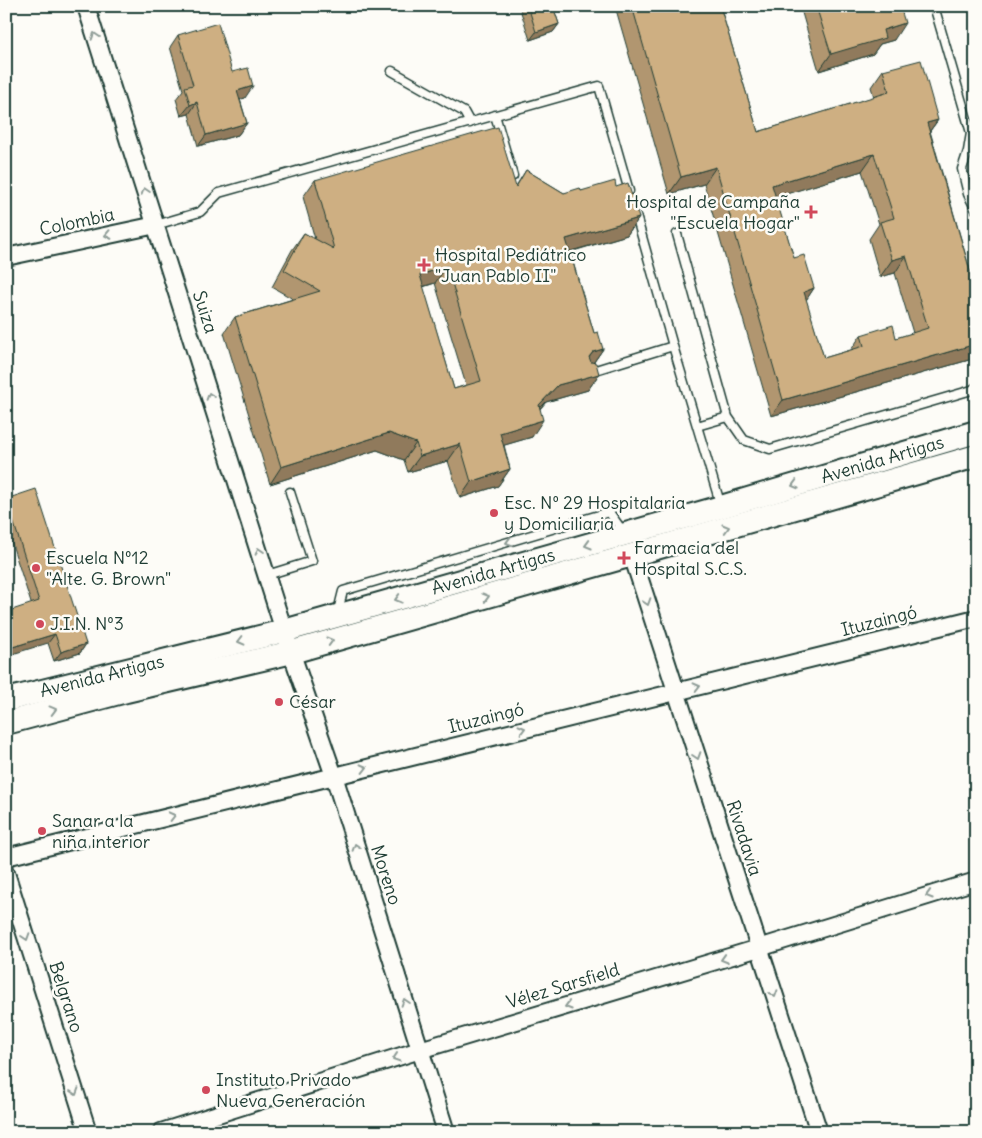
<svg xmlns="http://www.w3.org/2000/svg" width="982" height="1138" font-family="Delius,sans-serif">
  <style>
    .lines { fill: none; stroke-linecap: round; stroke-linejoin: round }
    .lane-casing { stroke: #1f3d34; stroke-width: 11 }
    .street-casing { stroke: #1f3d34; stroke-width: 20 }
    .secondary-casing { stroke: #1f3d34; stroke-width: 26 }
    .lane { stroke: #fdfcf7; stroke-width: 8 }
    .street { stroke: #fdfcf7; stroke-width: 16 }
    .secondary { stroke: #fdfcf7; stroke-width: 22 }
    .wall { fill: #b19670; stroke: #1f3d34; fill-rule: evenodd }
    .shaded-wall { fill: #907a5b; stroke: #1f3d34 }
    .building { fill: #ceaf82; stroke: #1f3d34; fill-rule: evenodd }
    .oneway { stroke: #8e9c96 }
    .poi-dot { fill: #d1495b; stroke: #fdfcf7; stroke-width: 2 }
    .labels { text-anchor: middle; stroke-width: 5; stroke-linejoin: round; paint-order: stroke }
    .poi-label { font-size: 18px; fill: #1f3d34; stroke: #fdfcf7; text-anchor: start }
    .street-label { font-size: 18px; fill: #1f3d34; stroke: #fdfcf7 }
  </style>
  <rect width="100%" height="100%" fill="#fdfcf7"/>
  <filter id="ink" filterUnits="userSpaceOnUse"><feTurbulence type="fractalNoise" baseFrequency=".02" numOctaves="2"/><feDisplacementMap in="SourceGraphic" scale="10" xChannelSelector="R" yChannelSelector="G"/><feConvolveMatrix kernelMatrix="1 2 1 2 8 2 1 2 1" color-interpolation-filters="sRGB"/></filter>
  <g filter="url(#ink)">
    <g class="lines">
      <!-- lane casing -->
      <g class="lane-casing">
        <path id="lane" d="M934,6L971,133L976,132
          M392,71L464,112L470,123
          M495,115L513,176
          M971,133L968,151L962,169L968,194L976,210
          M635,212L673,346L721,506
          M156,225L200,212L219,193L599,86L629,191
          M677,234L728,417L744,440L770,449L972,390L976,387
          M589,372L673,346
          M697,426L728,417
          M267,575L312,561L290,492
          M338,611L343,591L609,512L624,533"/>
      </g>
      <!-- street casing -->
      <g class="street-casing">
        <path id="street" d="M86,6L284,631L334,776L446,1132
          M6,257L156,225
          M632,555L819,1132
          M6,857L976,618
          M6,873L88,1132
          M161,1132L420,1050L759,948L976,881"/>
      </g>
      <!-- secondary casing -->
      <g class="secondary-casing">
        <g id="secondary">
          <path id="s1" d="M6,700L284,631L721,507L976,432"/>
          <path d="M6,723L126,691L292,652L632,555L976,456"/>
        </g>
      </g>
      <!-- lane -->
      <use href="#lane" class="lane"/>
      <!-- street -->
      <use href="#street" class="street"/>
      <!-- secondary -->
      <use href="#secondary" class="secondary"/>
    </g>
    <!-- wall -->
    <path class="wall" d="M519,6H553L559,24L553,32L530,40Z
      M615,6H720L758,132L874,97L871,87L883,70L938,120L930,131L976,291V358L771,416L704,184L669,194ZM862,171L879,224L869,239L880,277L895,273L913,333L896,338L861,335L851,350L824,358L806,300L814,288L794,258L775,197Z
      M800,6H900L894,40L880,44L873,54L819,71Z
      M178,35L232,72L245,98L240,99L247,123L238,135L198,146L189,114L181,116L176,99L183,90L170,47Z
      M526,170L564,193L581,191L616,187L639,218L627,235L570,252L594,333L603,349L594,362L599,374L588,390L546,402L540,409L532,437L504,445L510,469L498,486L460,498L448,461L408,472L404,460L377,450L270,484L224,333L235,317L293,299L272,287L292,250L304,233L315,239L303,197L315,180L516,186ZM435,283L466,385L454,389L423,287Z
      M6,499L86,644L80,653L54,661L48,643L31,603L6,526Z"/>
    <!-- shaded-wall -->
    <path class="shaded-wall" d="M905,23L894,40L880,44L873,54L819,71L831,54L883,30Z
      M559,24L553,32L530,40L536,32Z
      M253,86L245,98L229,103L237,91Z
      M197,102L189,114L181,116L190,105Z
      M938,120L926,136L927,123Z
      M247,123L238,135L198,146L206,135Z
      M874,154L862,171L760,202L772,185Z
      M716,167L704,184L669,194L681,177Z
      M639,218L627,235L554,256L566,239Z
      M906,256L895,273L880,277L892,260Z
      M447,266L435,283L408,291L420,275Z
      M814,288L803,305L804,292Z
      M976,344V358L771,416L783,400Z
      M603,349L591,366L581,369L593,352Z
      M599,374L588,390L546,402L527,422L539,405L558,385Z
      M543,420L532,437L488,450L500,433Z
      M389,433L416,443L404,460L377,450L270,484L281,467Z
      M460,444L448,461L408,472L420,456Z
      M510,469L498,486L460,498L471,482Z
      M55,634L48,643L6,656V649Z
      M86,644L80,653L54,661L61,652Z"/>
    <!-- building -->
    <path class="building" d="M528,6H553L559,24L536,32Z
      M632,6H720L758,132L889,92L883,70L921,60L938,120L927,123L976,291V344L783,400L716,167L681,177ZM874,154L894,218L880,222L892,260L906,256L928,328L896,338L893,325L861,335L864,346L824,358L804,292L814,288L804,255L794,258L772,185Z
      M816,6H900L905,23L883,30L885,38L831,54Z
      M218,23L232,72L248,68L253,86L237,91L247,123L206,135L197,102L190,105L185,87L193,85L178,35Z
      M498,127L516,187L526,170L564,193L580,188L581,191L615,181L616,187L628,183L639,218L566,239L594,333L598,332L603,349L593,352L589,357L591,362L596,363L599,374L558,385L539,405L543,420L500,433L510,469L471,482L460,444L420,456L416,443L389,433L281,467L235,317L320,291L284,270L304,233L334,249L315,180ZM447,266L481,381L454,389L420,275Z
      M36,489L86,644L61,652L55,634L6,649V612L39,601L6,499Z"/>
    <!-- one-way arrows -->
    <defs><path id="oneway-chevron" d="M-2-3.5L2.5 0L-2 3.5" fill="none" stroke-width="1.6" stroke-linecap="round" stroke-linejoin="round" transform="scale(1.25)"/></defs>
    <g class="oneway">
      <use href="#oneway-chevron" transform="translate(95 36) rotate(-108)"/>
      <use href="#oneway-chevron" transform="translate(145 191) rotate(-108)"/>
      <use href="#oneway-chevron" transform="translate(108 235) rotate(168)"/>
      <use href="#oneway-chevron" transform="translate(210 396) rotate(-108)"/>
      <use href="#oneway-chevron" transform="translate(795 485) rotate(164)"/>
      <use href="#oneway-chevron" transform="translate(726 528) rotate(-16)"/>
      <use href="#oneway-chevron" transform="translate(509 542) rotate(164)"/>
      <use href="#oneway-chevron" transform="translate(588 545) rotate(164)"/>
      <use href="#oneway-chevron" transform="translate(259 551) rotate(-108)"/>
      <use href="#oneway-chevron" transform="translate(486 597) rotate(-16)"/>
      <use href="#oneway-chevron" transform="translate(398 599) rotate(164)"/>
      <use href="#oneway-chevron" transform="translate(647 602) rotate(72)"/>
      <use href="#oneway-chevron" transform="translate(241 641) rotate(166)"/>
      <use href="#oneway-chevron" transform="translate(330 641) rotate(-16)"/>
      <use href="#oneway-chevron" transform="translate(697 687) rotate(-14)"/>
      <use href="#oneway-chevron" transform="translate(53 710) rotate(-15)"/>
      <use href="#oneway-chevron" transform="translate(522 729) rotate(-14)"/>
      <use href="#oneway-chevron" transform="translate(697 756) rotate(72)"/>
      <use href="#oneway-chevron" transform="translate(364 768) rotate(-14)"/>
      <use href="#oneway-chevron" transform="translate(172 816) rotate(-14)"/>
      <use href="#oneway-chevron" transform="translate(356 847) rotate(-108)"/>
      <use href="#oneway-chevron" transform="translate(929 895) rotate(163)"/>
      <use href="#oneway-chevron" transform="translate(26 937) rotate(72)"/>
      <use href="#oneway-chevron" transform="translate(724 959) rotate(163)"/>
      <use href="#oneway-chevron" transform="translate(774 994) rotate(72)"/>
      <use href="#oneway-chevron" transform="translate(405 1002) rotate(-108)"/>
      <use href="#oneway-chevron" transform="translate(568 1006) rotate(163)"/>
      <use href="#oneway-chevron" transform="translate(396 1058) rotate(162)"/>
      <use href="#oneway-chevron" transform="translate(75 1092) rotate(72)"/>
    </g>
  </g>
  <!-- markers -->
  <g class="poi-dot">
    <path d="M808.5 204.5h5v5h5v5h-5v5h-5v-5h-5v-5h5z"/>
    <path d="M421.5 257.5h5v5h5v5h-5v5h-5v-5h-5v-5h5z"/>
    <circle cx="494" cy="513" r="5"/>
    <path d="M621.5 550.5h5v5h5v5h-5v5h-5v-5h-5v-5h5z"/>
    <circle cx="36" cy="568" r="5"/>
    <circle cx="40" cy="624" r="5"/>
    <circle cx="279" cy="702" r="5"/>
    <circle cx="42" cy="831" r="5"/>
    <circle cx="206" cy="1090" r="5"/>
  </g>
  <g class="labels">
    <!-- poi labels -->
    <g class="poi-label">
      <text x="800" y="208" text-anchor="end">Hospital de Campaña<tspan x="800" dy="21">"Escuela Hogar"</tspan></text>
      <text x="435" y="261">Hospital Pediátrico<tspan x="435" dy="21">"Juan Pablo II"</tspan></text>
      <text x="504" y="509">Esc. Nº 29 Hospitalaria<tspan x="504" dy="21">y Domiciliaria</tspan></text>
      <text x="634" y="554">Farmacia del<tspan x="634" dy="21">Hospital S.C.S.</tspan></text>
      <text x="46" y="564">Escuela Nº12<tspan x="46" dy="21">"Alte. G. Brown"</tspan></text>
      <text x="50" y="630">J.I.N. Nº3</text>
      <text x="289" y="708">César</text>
      <text x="52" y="827">Sanar a la<tspan x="52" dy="21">niña interior</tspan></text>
      <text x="216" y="1086">Instituto Privado<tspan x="216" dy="21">Nueva Generación</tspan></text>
    </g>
    <!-- street labels -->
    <g class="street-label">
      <text transform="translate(77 222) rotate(-12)" y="6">Colombia</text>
      <text transform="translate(205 312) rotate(72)" y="6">Suiza</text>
      <text dy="6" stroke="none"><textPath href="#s1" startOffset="909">Avenida Artigas</textPath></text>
      <text dy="6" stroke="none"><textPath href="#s1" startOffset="504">Avenida Artigas</textPath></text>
      <text transform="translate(879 621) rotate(-14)" y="6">Ituzaingó</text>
      <text dy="6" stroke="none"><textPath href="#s1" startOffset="99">Avenida Artigas</textPath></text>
      <text transform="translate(486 718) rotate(-14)" y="6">Ituzaingó</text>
      <text transform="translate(744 838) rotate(72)" y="6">Rivadavia</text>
      <text transform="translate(386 875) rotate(72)" y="6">Moreno</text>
      <text transform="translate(563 986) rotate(-17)" y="6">Vélez Sarsfield</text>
      <text transform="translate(66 997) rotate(72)" y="6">Belgrano</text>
    </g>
  </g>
  <!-- margin -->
  <rect width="982" height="1138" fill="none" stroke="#fdfcf7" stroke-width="25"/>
  <rect x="12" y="12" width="957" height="1113" fill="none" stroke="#1f3d34" stroke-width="2" filter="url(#ink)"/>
</svg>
